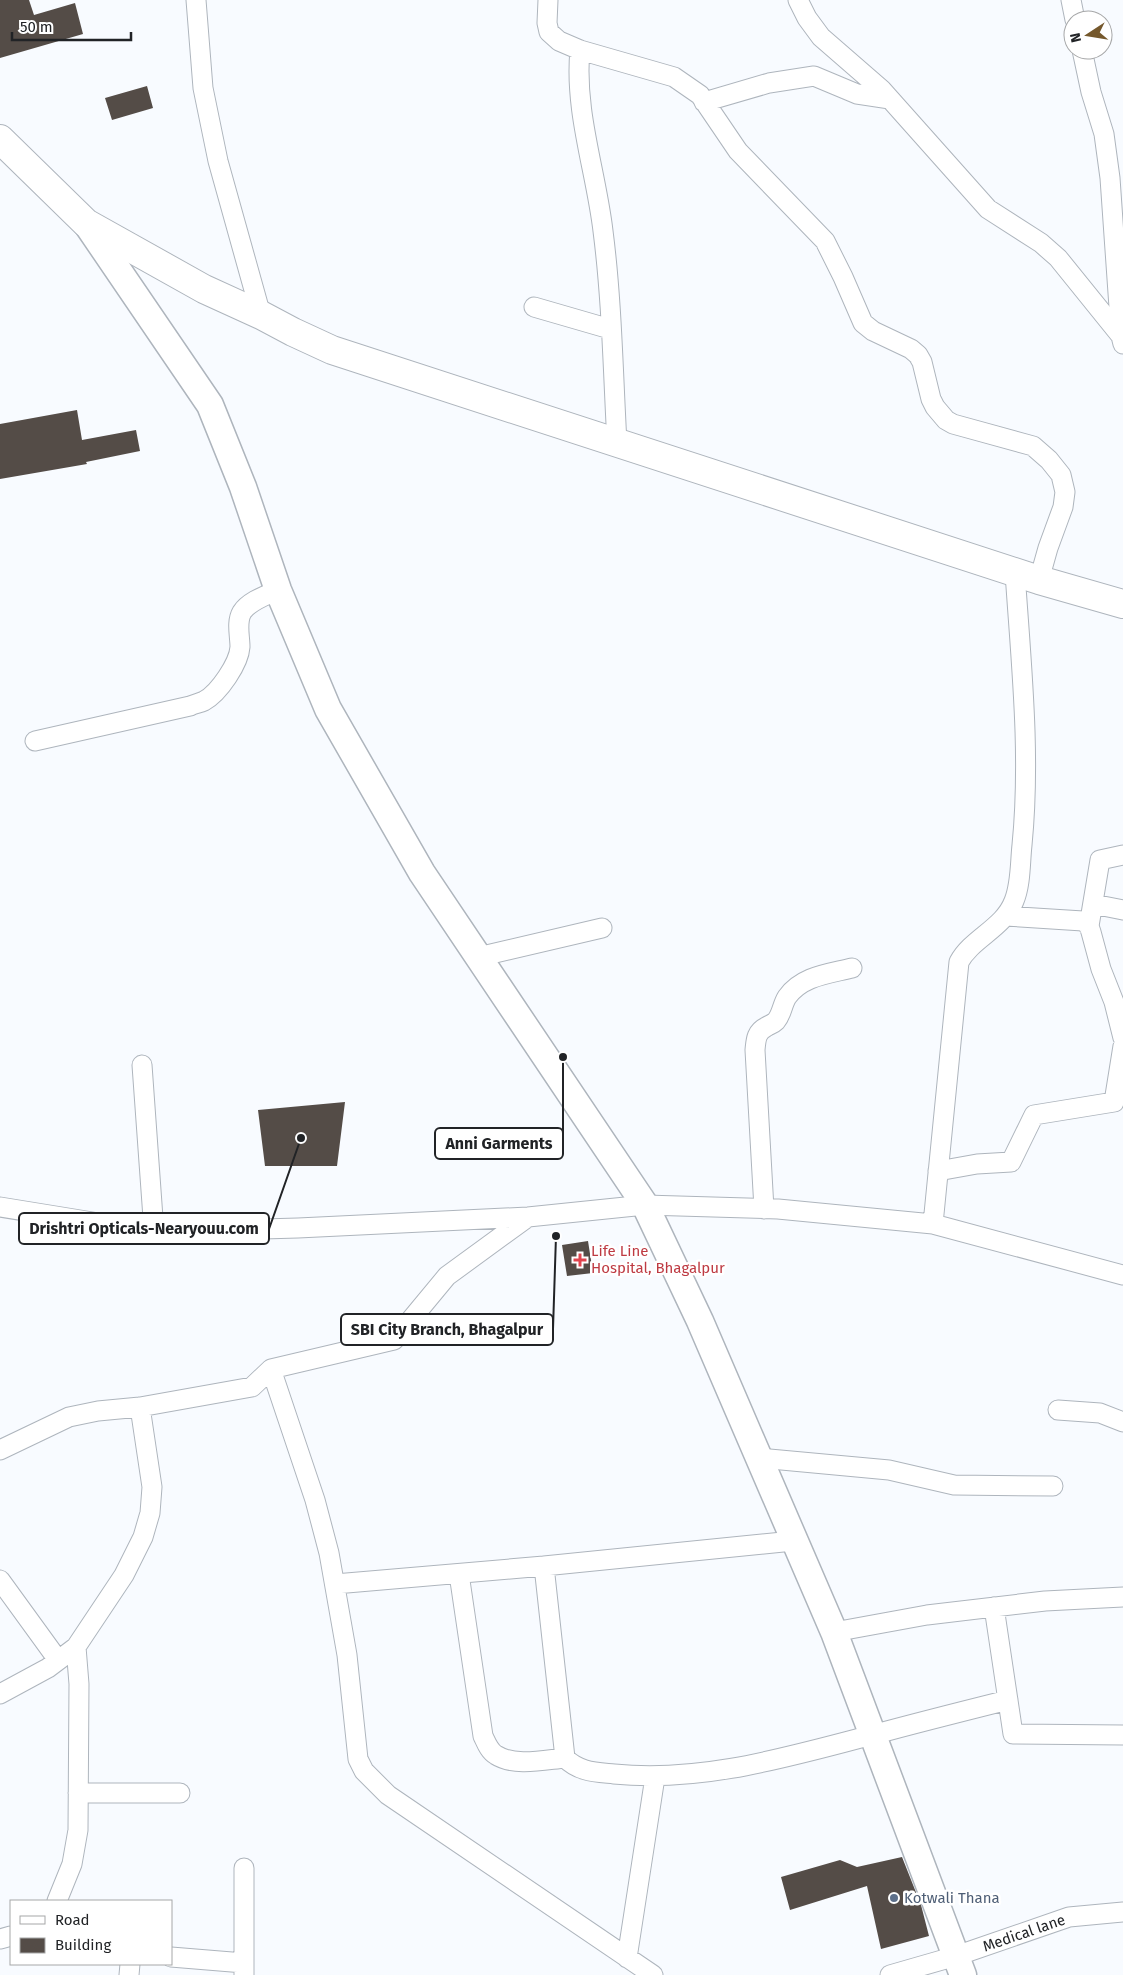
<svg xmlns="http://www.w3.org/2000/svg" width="1123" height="1975" font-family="'Fira Sans',sans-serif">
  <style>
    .building { fill: #544c47 }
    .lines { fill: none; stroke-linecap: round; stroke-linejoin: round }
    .street-casing { stroke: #aeb5bd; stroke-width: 21 }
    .secondary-casing { stroke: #aeb5bd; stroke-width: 29 }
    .primary-casing { stroke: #aeb5bd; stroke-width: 30 }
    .street { stroke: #fff; stroke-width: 19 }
    .secondary { stroke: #fff; stroke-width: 26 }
    .primary { stroke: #fff; stroke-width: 28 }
    .health-dot { fill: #e0444e; stroke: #fff; stroke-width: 2 }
    .service-dot { fill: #5c6f8a; stroke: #fff; stroke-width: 2 }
    .labels { text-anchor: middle; stroke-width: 5; stroke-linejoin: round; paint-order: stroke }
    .health-label { font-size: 15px; fill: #be3a42; stroke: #fff; text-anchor: start }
    .service-label { font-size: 15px; fill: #4e5e75; stroke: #fff; text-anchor: start }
    .street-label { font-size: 15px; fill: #212326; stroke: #fff }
    .leader { fill: none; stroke: #212326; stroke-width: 2 }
    .callout-dot { fill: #212326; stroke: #fff; stroke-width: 2 }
    .callout { fill: #fff; stroke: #212326; stroke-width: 2 }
    .callout-label { font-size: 16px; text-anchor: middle; font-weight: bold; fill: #212326 }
  </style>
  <rect width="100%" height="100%" fill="#f8fbff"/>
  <!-- building -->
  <path class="building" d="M0,0H29L34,15L75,3L83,34L0,58Z
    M147,86L153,108L112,120L105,98Z
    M77,410L82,440L136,430L140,451L86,462L87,464L0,479V424Z
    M345,1102L337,1166H265L258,1110Z
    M588,1241L593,1273L567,1276L562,1245Z
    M902,1857L921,1905L929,1936L881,1949L867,1886L790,1910L781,1877L840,1860L857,1867Z"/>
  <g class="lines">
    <!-- street casing -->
    <g class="street-casing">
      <path id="street" d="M196,0L203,88L218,161L261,315
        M548,0L547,23L549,32L559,41L580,50L674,77L700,95L738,151L825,241L843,277L863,323L873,331L911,349L918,355L922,362L931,399L935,407L946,420L953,424L1033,446L1049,460L1061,475L1065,492L1063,507L1048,548L1039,580
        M798,0L807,18L821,37L882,90L988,209L1041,243L1058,258L1121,336L1123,344
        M1071,0L1075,20
        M580,50C574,111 596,171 603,231C612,301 613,372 617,443
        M1082,50L1091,92L1104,134L1110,178L1121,336
        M704,102L769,83L814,76L857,94L890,99
        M534,307L610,329
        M35,741L190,706C194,704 200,703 204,701C219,693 239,663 240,647C240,636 236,622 242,612C249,601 267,595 278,590
        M1093,904L1123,910
        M1006,916L1083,921L1089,926L1091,932L1101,969L1114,1002L1123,1038
        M1089,926L1100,860L1123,855
        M478,957L602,928
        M142,1065L154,1232
        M938,1171L977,1164L1011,1162L1034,1115L1114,1102L1123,1046
        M0,1207L154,1232L298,1228L528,1217L645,1205L778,1209L933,1224L1123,1275
        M764,1209L755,1050C756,1040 756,1032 766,1027C769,1025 773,1024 776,1021C782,1014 782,1005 787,997C802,976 828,974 852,968
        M933,1224L959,962C972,938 1004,928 1014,901C1021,884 1020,863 1022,845C1031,754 1021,663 1015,572
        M271,1369L315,1500L329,1553L347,1655L358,1759L364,1771L388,1795L653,1975
        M1058,1410L1100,1413L1123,1422
        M0,1450L69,1417L98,1411L140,1407L252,1387L271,1369L394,1340L447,1276L528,1217
        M760,1458L889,1470L954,1485L1053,1486
        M544,1566L565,1758C579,1772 595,1772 614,1774C704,1783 790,1756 876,1734C920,1722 964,1711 1008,1700
        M459,1574L483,1736C486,1742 489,1751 496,1755C515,1767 544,1760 565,1758
        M0,1580L58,1660
        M335,1584L544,1566L793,1541
        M994,1607L1013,1734L1123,1735
        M834,1632L927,1615L1045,1601L1123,1597
        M0,1694L48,1668L76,1647L124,1575L143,1537L150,1513L152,1487L140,1407
        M78,1793H180
        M57,1901L72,1864L78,1830L79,1684L76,1647
        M0,1939L11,1936
        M171,1957L244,1963
        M627,1958L655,1777
        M129,1975L130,1964
        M244,1975V1868
        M890,1975L956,1956L1069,1917L1123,1912"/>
    </g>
    <!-- secondary casing -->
    <g class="secondary-casing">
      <path id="secondary" d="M86,223L210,405L243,487L278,590L328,709L422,873L645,1205L700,1321L834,1632L963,1975"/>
    </g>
    <!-- primary casing -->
    <g class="primary-casing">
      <path id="primary" d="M0,139L86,223L204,289L261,315L293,332L332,350L1039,580L1123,604"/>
    </g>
    <!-- street -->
    <use href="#street" class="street"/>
    <!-- secondary -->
    <use href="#secondary" class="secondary"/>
    <!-- primary -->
    <use href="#primary" class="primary"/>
  </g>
  <!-- markers -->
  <path class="health-dot" d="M577.5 1252.5h5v5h5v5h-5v5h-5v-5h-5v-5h5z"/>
  <circle class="service-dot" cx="894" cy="1898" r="5"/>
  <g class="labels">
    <!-- health labels -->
    <g class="health-label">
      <text x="591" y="1256">Life Line<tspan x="591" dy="17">Hospital, Bhagalpur</tspan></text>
    </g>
    <!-- service labels -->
    <g class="service-label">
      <text x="904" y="1903">Kotwali Thana</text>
    </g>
    <!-- street labels -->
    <g class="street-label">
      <text transform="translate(1024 1933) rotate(-19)" y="5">Medical lane</text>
    </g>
  </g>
  <!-- callouts -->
  <path class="leader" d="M563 1057L563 1143M301 1138L269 1229M556 1236L553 1329"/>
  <g class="callout-dot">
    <circle cx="563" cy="1057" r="5"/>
    <circle cx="301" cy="1138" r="5"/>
    <circle cx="556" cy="1236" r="5"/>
  </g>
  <g class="callout">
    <rect x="435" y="1128" width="128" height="31" rx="5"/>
    <rect x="19" y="1213" width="250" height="31" rx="5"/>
    <rect x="341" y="1314" width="212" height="31" rx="5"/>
  </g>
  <g class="callout-label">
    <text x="499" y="1149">Anni Garments</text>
    <text x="144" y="1234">Drishtri Opticals-Nearyouu.com</text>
    <text x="447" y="1335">SBI City Branch, Bhagalpur</text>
  </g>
  <!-- legend -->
  <rect x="10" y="1900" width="162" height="65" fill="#ffffff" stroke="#a6a7a8"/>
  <rect x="20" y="1916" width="25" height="8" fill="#ffffff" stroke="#a6a7a8"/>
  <text x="55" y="1925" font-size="15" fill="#212326">Road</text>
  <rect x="20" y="1938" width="25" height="15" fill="#544c47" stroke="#a6a7a8"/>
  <text x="55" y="1950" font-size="15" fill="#212326">Building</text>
  <!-- north arrow -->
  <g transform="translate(1088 35) rotate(258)"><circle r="24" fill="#ffffff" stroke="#a6a7a8"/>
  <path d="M0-4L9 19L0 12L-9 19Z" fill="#75582c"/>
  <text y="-8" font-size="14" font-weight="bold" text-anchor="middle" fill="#212326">N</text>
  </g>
  <!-- scale -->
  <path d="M12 32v8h119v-8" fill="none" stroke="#212326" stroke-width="2.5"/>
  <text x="20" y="32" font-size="15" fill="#212326" stroke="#ffffff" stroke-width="4" paint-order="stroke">50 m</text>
</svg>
